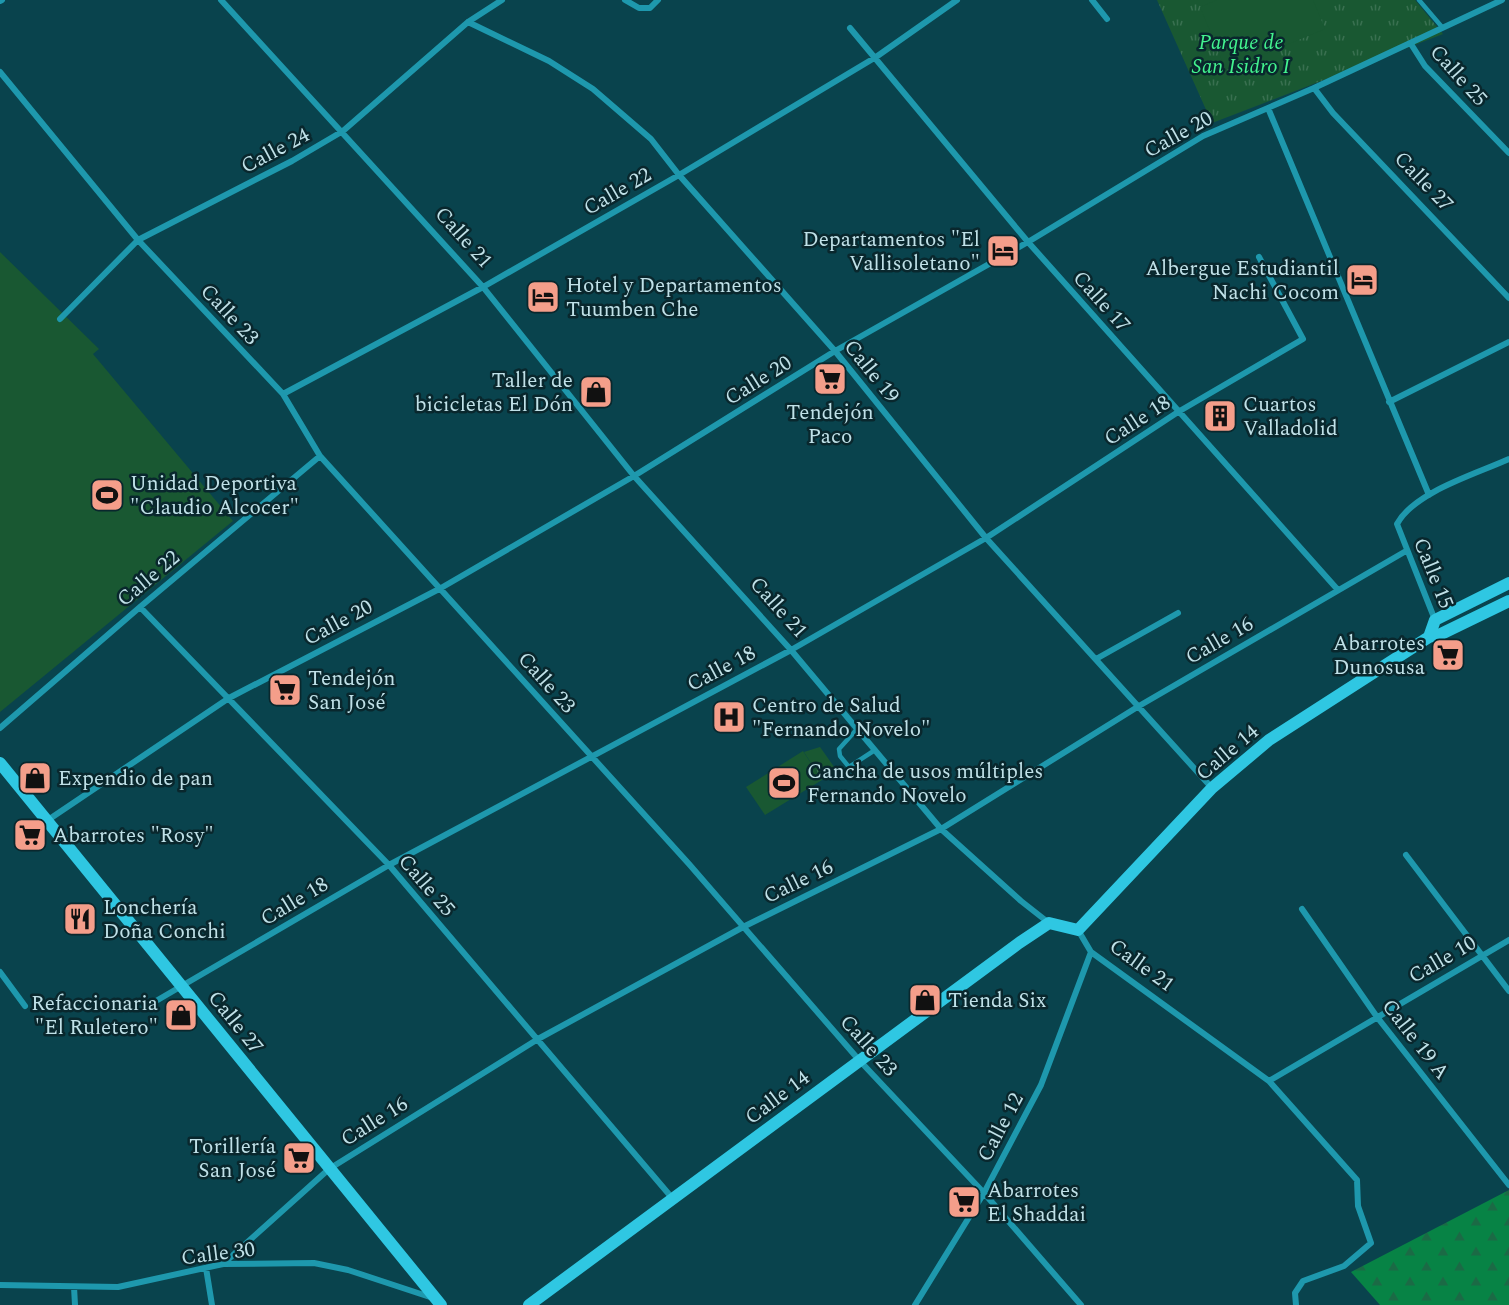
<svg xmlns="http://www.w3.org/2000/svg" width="1509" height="1305" font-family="Spectral,serif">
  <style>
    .grass { fill: url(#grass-tufts) }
    .forest { fill: url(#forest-firs) }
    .pitch { fill: #195832 }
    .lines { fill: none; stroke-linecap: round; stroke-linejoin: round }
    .lane { stroke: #1e98ad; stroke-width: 4.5 }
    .street { stroke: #1e98ad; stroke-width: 6 }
    .secondary { stroke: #2fc7e2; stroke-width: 12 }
    .labels { text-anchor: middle; stroke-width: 5; stroke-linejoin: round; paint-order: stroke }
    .park-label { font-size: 21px; font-style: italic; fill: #43f48f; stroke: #09272d }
    .street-label { font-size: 21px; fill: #c0e1e8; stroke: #09272d }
    .poi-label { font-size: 21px; fill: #c0e1e8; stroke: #09272d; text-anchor: start }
  </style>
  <defs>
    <pattern id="grass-tufts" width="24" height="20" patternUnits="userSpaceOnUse" patternTransform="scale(1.5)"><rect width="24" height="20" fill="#195832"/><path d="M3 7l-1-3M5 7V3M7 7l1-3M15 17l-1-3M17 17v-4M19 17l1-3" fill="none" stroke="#397050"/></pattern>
    <pattern id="forest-firs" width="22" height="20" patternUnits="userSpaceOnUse" patternTransform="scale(1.5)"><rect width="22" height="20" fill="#078345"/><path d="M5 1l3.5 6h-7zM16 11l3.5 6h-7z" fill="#1b6a45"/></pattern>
  </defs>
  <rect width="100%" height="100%" fill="#09434d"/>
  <!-- grass -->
  <path class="grass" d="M1157,0H1415L1443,34L1212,123Z
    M820,747L837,771L822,780L804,752Z"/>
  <!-- forest -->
  <path class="forest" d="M1509,1190V1305H1380L1351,1272Z"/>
  <!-- pitch -->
  <path class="pitch" d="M1217,0H1313L1325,29L1226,70L1200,7Z
    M0,252L99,349L93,354L233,521L0,712Z
    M803,751L822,780L765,815L746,787Z"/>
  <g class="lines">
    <!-- lane -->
    <path class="lane" d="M1419,0L1442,27
      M857,729L839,749L840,756L849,767L875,750"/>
    <!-- street -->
    <path class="street" d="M221,0L483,287L634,476L791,650L941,829L1021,901L1049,923
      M625,0L639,8H650L658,0
      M1092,0L1107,19
      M0,1L2,0
      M468,22L549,61L593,89L651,139L679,175L835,351L986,538L1212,788
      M850,28L1028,242L1338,590
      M1411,44L1425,66L1509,153
      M0,72L138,240L283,394L320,456L689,864L859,1060L984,1193L1081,1305
      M1314,88L1333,113L1509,298
      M1268,108L1429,495
      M60,319L138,240L292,161L343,131L468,22L502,0
      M283,394L483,287L679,175L876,57L957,0
      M1389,402L1509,342
      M140,607L389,865L673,1199
      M1435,620L1397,524C1414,492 1476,474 1509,459
      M1096,659L1178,613
      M0,728L140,607L320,456
      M48,820L229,698L441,588L634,476L835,351L1028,242L1203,136L1314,88L1502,0
      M1406,855L1509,991
      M1302,909L1377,1017L1509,1185
      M1078,930L1091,952L1269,1081L1357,1180L1358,1206L1371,1243L1344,1266L1303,1281L1295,1293L1296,1305
      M0,972L25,1006
      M144,1008L389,865L791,650L986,538L1178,412L1303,339L1259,257
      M1269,1081L1509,940
      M223,1264L329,1169L538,1039L745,926L941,829L1139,706L1406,551
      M206,1268L212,1305
      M0,1285L118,1287L223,1264L314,1263L348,1270L433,1298
      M74,1287L75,1305
      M915,1305L984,1193L1041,1085L1091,952"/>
    <!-- secondary -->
    <path class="secondary" d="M1429,637L1435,620L1509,583
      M0,763L441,1305
      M529,1305L1019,943L1049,923L1078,930L1212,788L1269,740L1429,637L1441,634L1509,601"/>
  </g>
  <!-- icons -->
  <defs>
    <g id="hotel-square" transform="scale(1.725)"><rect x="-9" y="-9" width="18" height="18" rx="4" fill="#f49e8a" stroke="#09272d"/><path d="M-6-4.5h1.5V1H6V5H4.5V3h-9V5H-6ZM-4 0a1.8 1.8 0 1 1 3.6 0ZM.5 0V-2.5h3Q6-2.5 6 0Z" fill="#111"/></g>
    <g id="supermarket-square" transform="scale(1.725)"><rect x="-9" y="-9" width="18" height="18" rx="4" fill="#f49e8a" stroke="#09272d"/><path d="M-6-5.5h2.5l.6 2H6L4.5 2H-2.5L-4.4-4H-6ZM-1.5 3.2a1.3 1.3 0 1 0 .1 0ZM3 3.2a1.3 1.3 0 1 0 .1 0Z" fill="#111"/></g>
    <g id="shop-square" transform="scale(1.725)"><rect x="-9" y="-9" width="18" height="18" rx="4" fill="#f49e8a" stroke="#09272d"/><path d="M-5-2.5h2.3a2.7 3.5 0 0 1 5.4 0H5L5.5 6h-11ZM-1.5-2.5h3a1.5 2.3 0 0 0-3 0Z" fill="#111"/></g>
    <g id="building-square" transform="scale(1.725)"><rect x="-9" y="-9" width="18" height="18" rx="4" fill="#f49e8a" stroke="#09272d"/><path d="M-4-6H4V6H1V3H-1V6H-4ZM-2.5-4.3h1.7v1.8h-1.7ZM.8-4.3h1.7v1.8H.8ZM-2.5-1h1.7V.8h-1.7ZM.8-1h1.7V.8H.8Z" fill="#111"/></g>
    <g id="stadium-square" transform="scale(1.725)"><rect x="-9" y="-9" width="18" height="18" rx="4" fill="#f49e8a" stroke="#09272d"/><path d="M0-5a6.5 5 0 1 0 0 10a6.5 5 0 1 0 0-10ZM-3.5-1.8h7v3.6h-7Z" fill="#111"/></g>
    <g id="hospital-square" transform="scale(1.725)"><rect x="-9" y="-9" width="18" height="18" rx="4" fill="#f49e8a" stroke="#09272d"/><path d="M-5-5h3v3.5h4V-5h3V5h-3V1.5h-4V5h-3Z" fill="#111"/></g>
    <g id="restaurant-square" transform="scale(1.725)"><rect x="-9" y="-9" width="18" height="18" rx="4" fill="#f49e8a" stroke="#09272d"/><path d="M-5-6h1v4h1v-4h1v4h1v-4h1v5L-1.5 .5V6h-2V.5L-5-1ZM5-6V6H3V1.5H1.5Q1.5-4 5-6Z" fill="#111"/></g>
  </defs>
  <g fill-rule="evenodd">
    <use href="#hotel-square" x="1003" y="251"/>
    <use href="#hotel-square" x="1362" y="280"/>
    <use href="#hotel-square" x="543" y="297"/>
    <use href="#supermarket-square" x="830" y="379"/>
    <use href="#shop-square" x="596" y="392"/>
    <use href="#building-square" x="1220" y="416"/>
    <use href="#stadium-square" x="107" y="495"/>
    <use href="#supermarket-square" x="1448" y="655"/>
    <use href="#supermarket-square" x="285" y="690"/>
    <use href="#hospital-square" x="729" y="717"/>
    <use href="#shop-square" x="35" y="778"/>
    <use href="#stadium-square" x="784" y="783"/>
    <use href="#supermarket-square" x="30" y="835"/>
    <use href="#restaurant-square" x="80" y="919"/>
    <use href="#shop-square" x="925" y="1000"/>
    <use href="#shop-square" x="181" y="1015"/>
    <use href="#supermarket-square" x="299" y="1158"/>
    <use href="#supermarket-square" x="964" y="1202"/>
  </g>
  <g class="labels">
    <!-- park labels -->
    <g class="park-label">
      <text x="1241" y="49">Parque de<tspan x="1241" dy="24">San Isidro I</tspan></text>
    </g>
    <!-- street labels -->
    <g class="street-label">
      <text transform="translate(1459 75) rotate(48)" y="7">Calle 25</text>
      <text transform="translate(1178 134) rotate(-29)" y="7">Calle 20</text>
      <text transform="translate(275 150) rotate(-28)" y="7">Calle 24</text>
      <text transform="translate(1424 181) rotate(46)" y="7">Calle 27</text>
      <text transform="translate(617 191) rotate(-30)" y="7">Calle 22</text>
      <text transform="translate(464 237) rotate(48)" y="7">Calle 21</text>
      <text transform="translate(1102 301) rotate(48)" y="7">Calle 17</text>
      <text transform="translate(230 314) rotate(47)" y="7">Calle 23</text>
      <text transform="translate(872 371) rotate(51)" y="7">Calle 19</text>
      <text transform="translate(758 380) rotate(-32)" y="7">Calle 20</text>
      <text transform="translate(1137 420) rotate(-33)" y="7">Calle 18</text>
      <text transform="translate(1434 573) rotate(68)" y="7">Calle 15</text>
      <text transform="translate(148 578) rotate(-40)" y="7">Calle 22</text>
      <text transform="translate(779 607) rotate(48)" y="7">Calle 21</text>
      <text transform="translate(338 622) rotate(-28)" y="7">Calle 20</text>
      <text transform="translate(1219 640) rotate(-30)" y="7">Calle 16</text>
      <text transform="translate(721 668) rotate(-28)" y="7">Calle 18</text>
      <text transform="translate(547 682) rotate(48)" y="7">Calle 23</text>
      <text transform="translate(1227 752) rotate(-40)" y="7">Calle 14</text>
      <text transform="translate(798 881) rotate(-26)" y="7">Calle 16</text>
      <text transform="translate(427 885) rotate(49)" y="7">Calle 25</text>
      <text transform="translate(294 901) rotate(-31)" y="7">Calle 18</text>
      <text transform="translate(1442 959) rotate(-30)" y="7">Calle 10</text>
      <text transform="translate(1142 965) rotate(36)" y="7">Calle 21</text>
      <text transform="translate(236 1022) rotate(51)" y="7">Calle 27</text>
      <text transform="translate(1416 1039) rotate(52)" y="7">Calle 19 A</text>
      <text transform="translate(869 1045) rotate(48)" y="7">Calle 23</text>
      <text transform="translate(777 1097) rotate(-37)" y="7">Calle 14</text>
      <text transform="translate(374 1121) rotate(-32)" y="7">Calle 16</text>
      <text transform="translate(1000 1127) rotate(-62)" y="7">Calle 12</text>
      <text transform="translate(218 1253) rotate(-7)" y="7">Calle 30</text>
    </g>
    <!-- poi labels -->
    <g class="poi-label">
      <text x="980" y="246" text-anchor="end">Departamentos "El<tspan x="980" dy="24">Vallisoletano"</tspan></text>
      <text x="1339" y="275" text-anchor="end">Albergue Estudiantil<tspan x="1339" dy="24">Nachi Cocom</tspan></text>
      <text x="566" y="292">Hotel y Departamentos<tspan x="566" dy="24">Tuumben Che</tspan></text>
      <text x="573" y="387" text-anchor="end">Taller de<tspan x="573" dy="24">bicicletas El Dón</tspan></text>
      <text x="1243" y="411">Cuartos<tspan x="1243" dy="24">Valladolid</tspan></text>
      <text x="830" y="419" text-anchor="middle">Tendejón<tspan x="830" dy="24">Paco</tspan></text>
      <text x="130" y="490">Unidad Deportiva<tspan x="130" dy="24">"Claudio Alcocer"</tspan></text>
      <text x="1425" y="650" text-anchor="end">Abarrotes<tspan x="1425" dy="24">Dunosusa</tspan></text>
      <text x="308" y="685">Tendejón<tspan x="308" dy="24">San José</tspan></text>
      <text x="752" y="712">Centro de Salud<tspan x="752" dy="24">"Fernando Novelo"</tspan></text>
      <text x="807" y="778">Cancha de usos múltiples<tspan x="807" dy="24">Fernando Novelo</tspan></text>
      <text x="58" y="785">Expendio de pan</text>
      <text x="53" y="842">Abarrotes "Rosy"</text>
      <text x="103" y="914">Lonchería<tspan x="103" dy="24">Doña Conchi</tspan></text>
      <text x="948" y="1007">Tienda Six</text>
      <text x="158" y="1010" text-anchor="end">Refaccionaria<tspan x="158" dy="24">"El Ruletero"</tspan></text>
      <text x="276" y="1153" text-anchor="end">Torillería<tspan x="276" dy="24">San José</tspan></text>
      <text x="987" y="1197">Abarrotes<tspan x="987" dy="24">El Shaddai</tspan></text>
    </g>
  </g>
</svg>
